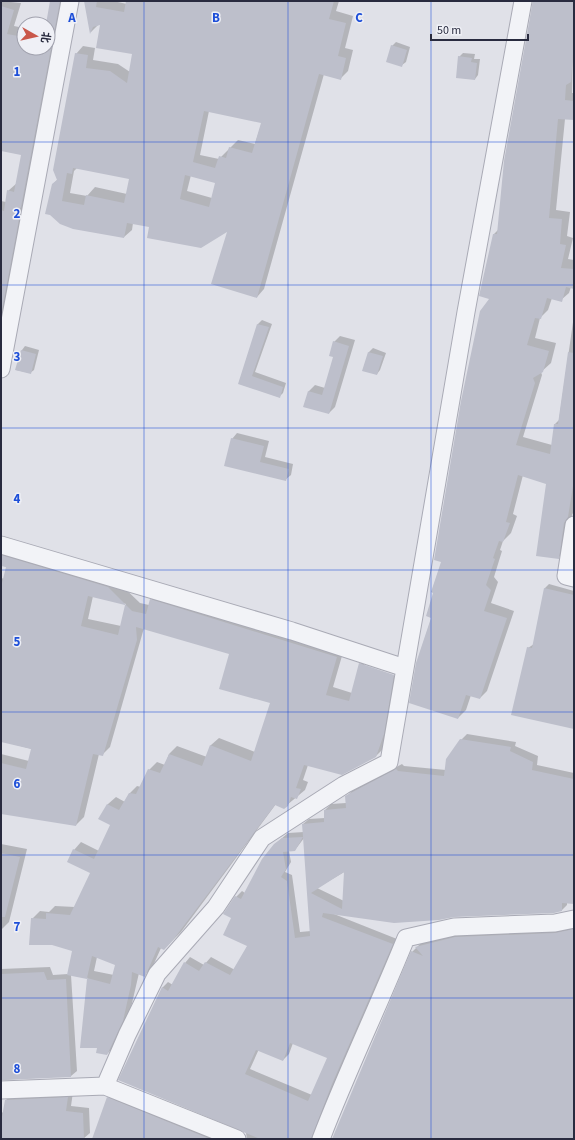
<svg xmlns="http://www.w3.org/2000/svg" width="575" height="1140" font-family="'Source Sans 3','Noto Sans SC',sans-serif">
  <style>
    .shadow { fill: #0003; fill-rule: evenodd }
    .building { fill: #bdbfcb; fill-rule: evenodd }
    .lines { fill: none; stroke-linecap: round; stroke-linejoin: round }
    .minor-casing { stroke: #a9aab5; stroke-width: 19 }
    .minor { stroke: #f2f3f7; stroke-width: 17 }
    .grid { fill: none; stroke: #1d4ed8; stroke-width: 1; stroke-opacity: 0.55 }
    .grid-label { font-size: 13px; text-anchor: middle; font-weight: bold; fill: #1d4ed8; stroke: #eff0f6; stroke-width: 3; stroke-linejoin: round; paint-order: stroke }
  </style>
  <rect width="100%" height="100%" fill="#e0e1e8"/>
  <!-- shadow -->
  <path class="shadow" d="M1,1L21,3L14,26L24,28V48H48L47,24L51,1H66L29,198L22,206L27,207L1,345V201L6,202L8,191L17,183L22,154L1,150Z
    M85,1H113L127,4V1H339L336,11L353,16L345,48L353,50L348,71L341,78L324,74L264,289L257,297L229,229L150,226L133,223L132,230L124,237L73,228L53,184L58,179L76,54L83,46L95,48L93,60L118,64L130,72L133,53L101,24L98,25L91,32ZM209,111L262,122L255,144L238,140L219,159L200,155ZM77,168L130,178L127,194L95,187L87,196L70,193L74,171ZM191,175L216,182L212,198L187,191Z
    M533,1H574L572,93H574V119H565L556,210L570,212L567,236L573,238L568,259L574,260V288L571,287L569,293L561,300L552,298L548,310L540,318L535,338L556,343L551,363L541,372L542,375L523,437L552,445L555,424L559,420L574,315V511L572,515L566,550L558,558L547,483L523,475L513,514L517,516L511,533L503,541L500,550L502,551L494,577L498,582L491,603L514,611L487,691L480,698L471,695L466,710L458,718L433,617L491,298L494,234L498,230Z
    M396,42L410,47L406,62L402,65L392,46Z
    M463,53L475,54L474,59H480L478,75L475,79L459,57Z
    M262,320L272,324L255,372L286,383L283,393L279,397L239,383L258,324Z
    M340,336L355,340L335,407L329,413L304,406L309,391L315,385L325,388L335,357L334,342Z
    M25,346L39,350L34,370L30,373L16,370L22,350Z
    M373,348L386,353L380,370L377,374L363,370L369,352Z
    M237,433L269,441L265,457L293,464L291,475L285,480L225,465L232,439Z
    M1,545L116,580L140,603L149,605L151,600L158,592L344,649L333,687L352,693L360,664L368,656L401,667L384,748L376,756L308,765L303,780L308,782L305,790L287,805L276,804L181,932L164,949L161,948L152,968L144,975L139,973L130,1012L115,1046L107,1054L98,1047H81L88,978L71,975L77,1071L71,1076L1,1080V969L50,967L53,975L68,974L73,951L32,919L40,911L49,912L55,906L75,907L92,872L74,850L81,842L99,851L112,825L100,819L108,804L116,797L125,802L129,794L137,786L141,787L149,770L157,762L165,765L169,754L177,746L207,757L211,745L219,738L255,752L271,703L230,653L144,628L110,747L102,755L99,754L84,817L76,825L1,813V754L29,761L32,749L1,741V578L5,579L7,567L1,565ZM93,596L126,604L121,626L88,619ZM364,664L399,675L398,677L364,666ZM97,957L117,964L114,975L94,971Z
    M549,584L574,591V728L528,648L534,644L545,588Z
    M467,734L516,742L515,746L538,756L537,765L574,773V902H567V905L562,910L334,914L397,939L319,1139H247L246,1133L162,988L168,982L173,985L185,963L190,957L204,965L211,957L235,970L248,945L233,918L236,897L242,891L245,893L275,845L281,839L288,833L304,832L303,824L309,819L325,818V810L331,804L346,803V797L352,791L402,764L404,766L446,770L461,740ZM304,838L311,931L300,932L292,875L285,872L291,862L289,851L295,850ZM346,871L344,901L317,888ZM293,1043L328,1057L312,1095L250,1069L259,1049L283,1060L289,1054Z
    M1,844L27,849L9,922L1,930Z
    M574,925V1139H333L412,952L422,942L462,932Z
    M73,1092L71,1106L89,1108L90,1133L83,1139H1V1112L4,1113L6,1100L11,1095Z
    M113,1092L229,1139H98L108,1098Z"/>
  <!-- building -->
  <path class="building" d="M50,1H60L21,207L16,214H20L1,315V210L4,211L7,190L14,192L21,155L1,151V6L14,10L7,34L24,37V48H48V24H46Z
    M84,1H97L96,7L124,12L126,1H334L329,19L346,23L338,56L346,58L341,80L319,74L257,298L211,284L227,232L201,248L147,238L149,227L127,223L124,238L73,229L60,224L50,215L45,214L52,184L57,180L53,170L75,53L88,55L86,68L110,71L127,83L132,54L96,48L100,25L93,27L90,34ZM204,111L261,123L252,153L229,147L226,158L219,156L215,168L193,162ZM73,168L129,179L124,203L86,195L84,205L62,201L67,173L72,174ZM185,175L215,183L209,207L180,199Z
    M533,1H574L573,22H574V39L571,82L566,85L565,100L574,101V120L558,119L549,218L562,219L560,244L566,245L561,268L574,269V289L566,287L562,302L547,298L541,319L535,318L527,345L549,351L543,372L533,378L535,383L516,445L550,454L554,424H558L568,352L574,353L573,486L568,517L564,523L559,559L536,556L546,484L518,475L506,522L510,523L503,542L499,541L493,558L495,559L486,585L491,590L484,611L507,618L480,699L466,695L458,719L409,703L416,663L431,618L426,616L433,593L431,592L441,562L434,560L461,401L480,311L489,299L479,296L493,234H497L504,161Z
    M391,45L407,50L402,67L386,62Z
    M458,56L472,58L471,62L477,63L475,80L456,78Z
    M257,324L269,327L252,376L283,387L280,398L238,384Z
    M333,341L349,346L329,414L303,407L308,391L322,395L333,357L329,356Z
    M21,350L36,354L31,374L15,370Z
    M368,352L383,356L377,375L362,371Z
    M231,438L264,446L260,462L289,469L286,481L224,466Z
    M1,555L108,587L132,611L146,614L150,599L337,657L326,695L349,701L359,663L394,675L384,734L376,757L342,775L304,765L296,788L301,789L297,799L291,797L288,806L284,809L275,805L173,940L164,950L158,947L145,977L132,972L131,985L123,1021L107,1055L96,1053L97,1048H80L87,979L67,975L72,951L52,945H29L31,918L46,919V913L70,915L90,873L67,862L73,849L94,859L110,825L98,819L107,804L119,810L129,793L136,794L148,769L160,773L169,754L202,766L210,745L251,761L270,703L219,689L229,654L136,627L137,640L103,756L93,754L76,826L1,814V763L26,769L31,749L1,742V587L6,567L1,566ZM88,596L125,605L118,635L81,626ZM92,956L115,965L110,984L87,978Z
    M544,588L574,595V729L511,715L527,647L532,648Z
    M460,739L511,747L510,751L533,762L532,770L574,779V904L562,903V911L554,913L454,917L439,920L394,923L323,913L322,917L393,944L332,1084L311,1139H260L118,1080L162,987L168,991L184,962L199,971L205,962L230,975L247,946L223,935L231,918L223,914L235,896L241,899L262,859L274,844L282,838L303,837L302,824L324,822V810L346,808L345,796L396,769L398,771L444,776L446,759ZM303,837L310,936L295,938L287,881L281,877L286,869L283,852L295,851ZM344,872L342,909L311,893ZM290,1043L327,1058L308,1101L245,1074L256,1050L283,1061Z
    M1,853L20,857L5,917H1Z
    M574,929V1139H332L411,951L423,956L415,947L455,937L555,933Z
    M44,972L47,980L66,979L71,1077L1,1080V974Z
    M68,1097L66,1111L83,1113L84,1139H1V1122L5,1100Z
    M107,1097L210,1139H92Z"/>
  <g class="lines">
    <!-- minor casing -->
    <g class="minor-casing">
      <path id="minor" d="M1,369L70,1
        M574,525L566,576L574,578
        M1,545L292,631L405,668
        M105,1086L127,1035L157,974L216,907L262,838L344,785L389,762L466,312L523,1
        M1,1090L105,1086L237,1139
        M321,1139C347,1071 379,1005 406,938L454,927L555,923L574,919"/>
    </g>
    <!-- minor -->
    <use href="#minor" class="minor"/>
  </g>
  <!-- grid -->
  <path class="grid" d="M144,1V1139M288,1V1139M431,1V1139M1,142H574M1,285H574M1,428H574M1,570H574M1,712H574M1,855H574M1,998H574"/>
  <g class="grid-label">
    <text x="72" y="22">A</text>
    <text x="216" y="22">B</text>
    <text x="359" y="22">C</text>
    <text x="17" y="76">1</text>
    <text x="17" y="218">2</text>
    <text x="17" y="361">3</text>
    <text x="17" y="503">4</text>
    <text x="17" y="646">5</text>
    <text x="17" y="788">6</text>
    <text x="17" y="931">7</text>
    <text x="17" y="1073">8</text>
  </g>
  <!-- border -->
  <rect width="575" height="1140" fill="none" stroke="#292b3f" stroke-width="4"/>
  <!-- north arrow -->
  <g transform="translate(36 36) rotate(98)"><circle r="19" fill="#eff0f6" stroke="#a0a1ad"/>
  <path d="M0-3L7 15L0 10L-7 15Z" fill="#c9574a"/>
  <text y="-6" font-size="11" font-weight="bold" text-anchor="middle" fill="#292b3f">北</text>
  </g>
  <!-- scale -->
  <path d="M431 34v6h97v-6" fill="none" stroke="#292b3f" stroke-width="2"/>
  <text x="437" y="34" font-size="12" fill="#292b3f" stroke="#eff0f6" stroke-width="3" paint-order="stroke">50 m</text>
</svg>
